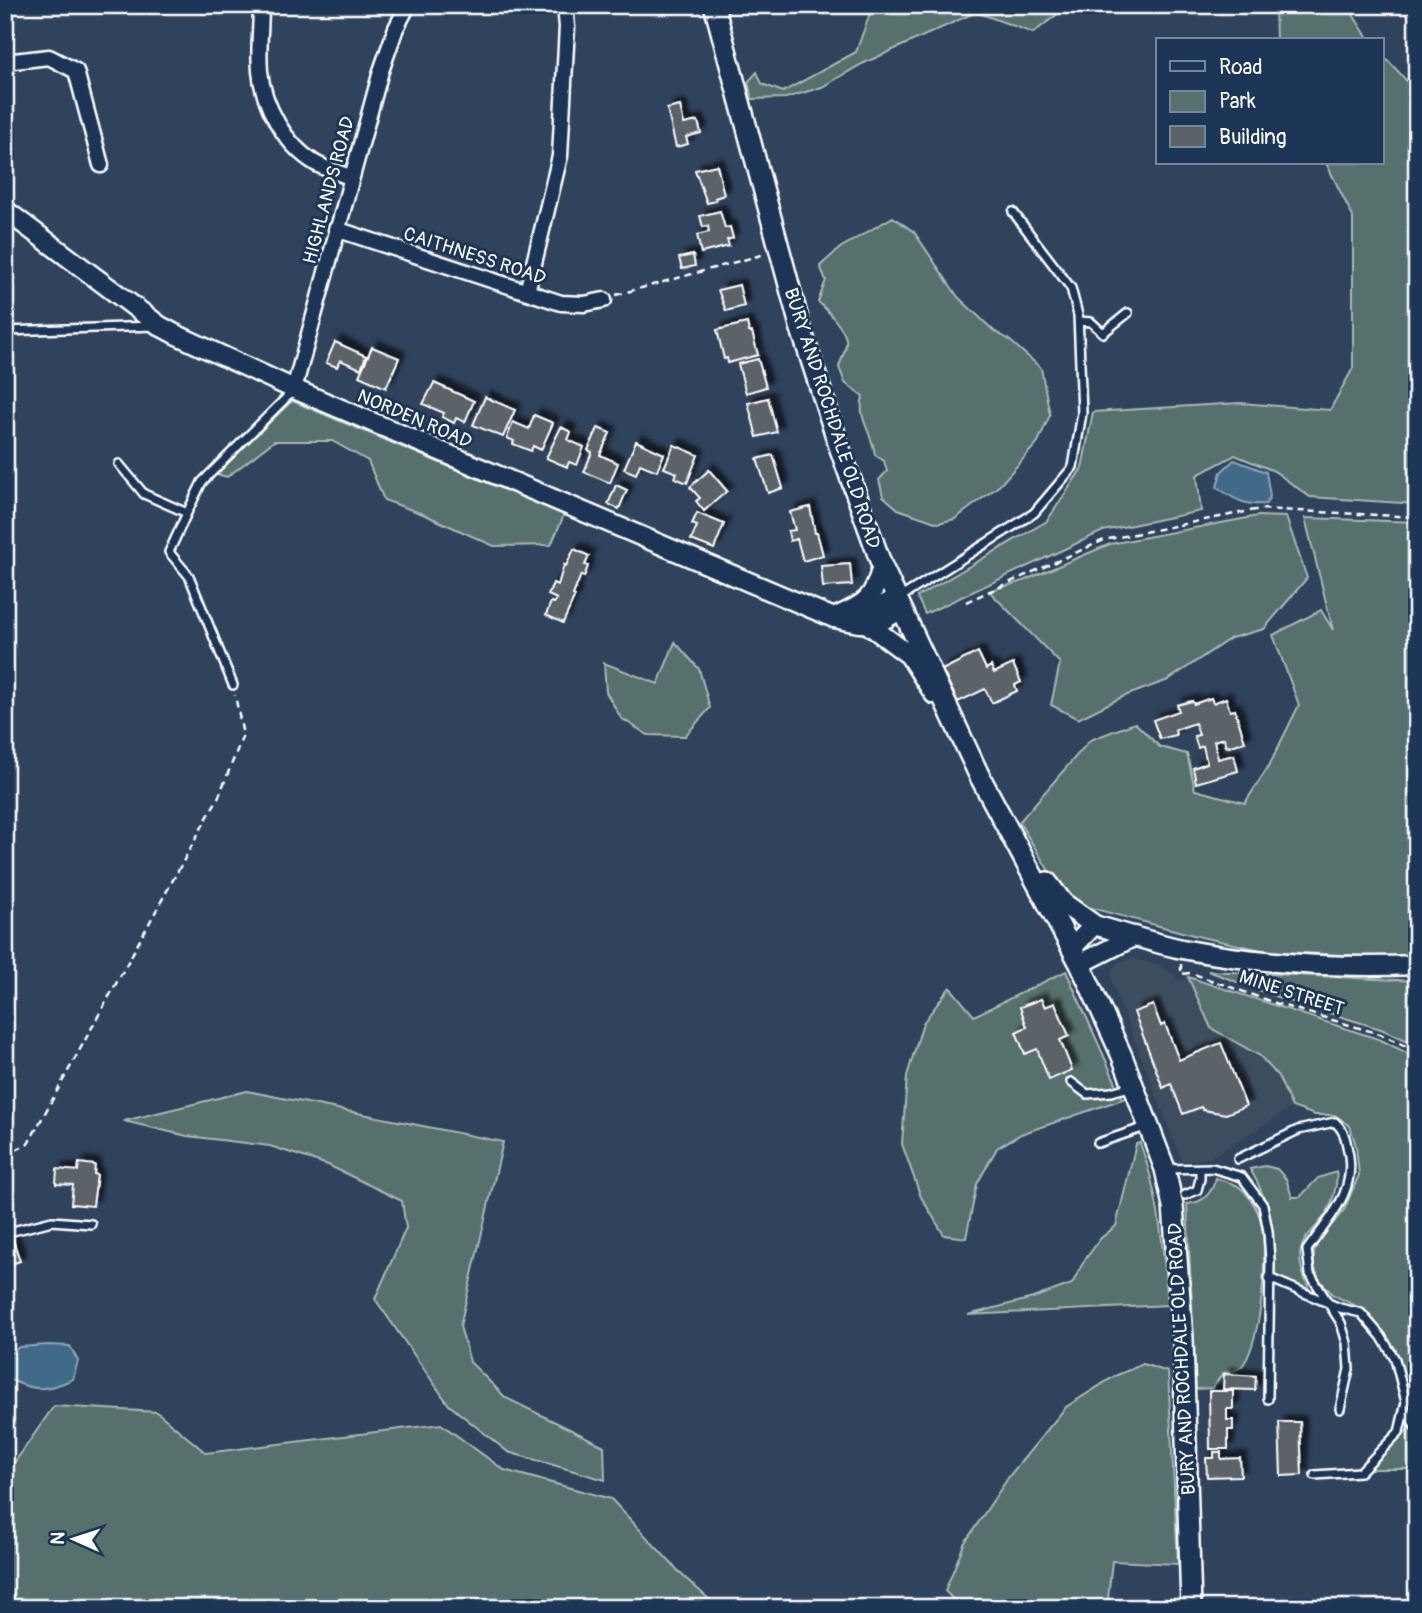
<svg xmlns="http://www.w3.org/2000/svg" width="1422" height="1613" font-family="Pangolin,sans-serif">
  <style>
    .built { fill: #3d4d60 }
    .green { fill: #55706d; stroke: #aab8b6; stroke-width: 2 }
    .water { fill: #406b88; stroke: #8ca6b8; stroke-width: 2 }
    .building { fill: #5c6368; stroke: #fff; stroke-width: 2; filter: url(#shadow) }
    .lines { fill: none; stroke-linecap: round; stroke-linejoin: round }
    .service-casing { stroke: #fff; stroke-width: 12 }
    .minor-casing { stroke: #fff; stroke-width: 19 }
    .tertiary-casing { stroke: #fff; stroke-width: 23 }
    .secondary-casing { stroke: #fff; stroke-width: 24 }
    .path { stroke: #fff; stroke-width: 2.5; stroke-dasharray: 7 5; stroke-linecap: butt }
    .service { stroke: #1d3557; stroke-width: 7 }
    .minor { stroke: #1d3557; stroke-width: 14 }
    .tertiary { stroke: #1d3557; stroke-width: 18 }
    .secondary { stroke: #1d3557; stroke-width: 19 }
    .labels { text-anchor: middle; stroke-width: 6; stroke-linejoin: round; paint-order: stroke }
    .street-label { font-size: 19px; fill: #fff; stroke: #1d3557 }
  </style>
  <defs>
    <filter id="shadow"><feDropShadow dx="6" dy="-6" stdDeviation="2" flood-color="#0009"/></filter>
  </defs>
  <rect width="100%" height="100%" fill="#30435c"/>
  <filter id="ink" filterUnits="userSpaceOnUse"><feTurbulence type="fractalNoise" baseFrequency=".0143" numOctaves="2"/><feDisplacementMap in="SourceGraphic" scale="14" xChannelSelector="R" yChannelSelector="G"/><feConvolveMatrix kernelMatrix="1 2 1 2 8 2 1 2 1" color-interpolation-filters="sRGB"/></filter>
  <g filter="url(#ink)">
    <!-- built -->
    <path class="built" d="M1134,959L1158,965L1172,973L1178,981L1188,977L1211,1028L1260,1056L1278,1076L1292,1107L1210,1158L1182,1161L1112,983V970L1118,962Z"/>
    <!-- green -->
    <path class="green" d="M873,5H1069L1033,33L976,12L862,64L822,87L786,98L752,99L748,82L757,72L762,84L783,92L856,52Z
      M1275,5H1347L1369,40H1276Z
      M1382,54L1407,81L1417,98V504L1310,497L1274,471L1235,455L1197,475L1201,511L1103,531L925,614L917,597L1047,521L1082,468L1093,412L1240,403L1330,410L1353,368V217L1326,163H1382Z
      M893,217L914,232L958,297L994,331L1008,339L1041,368L1050,415L1038,442L1000,485L955,519L938,523L898,509L883,496L879,480L887,471L884,461L875,455C872,431 857,420 863,396L845,383L839,367C841,359 848,347 846,339C844,329 826,308 818,302L826,280L820,266L840,248Z
      M292,401L564,515L551,545L494,546L423,514L384,500L368,461L332,441H274L227,477L216,474Z
      M1258,516L1286,517L1307,578L1264,629L1231,638L1168,680L1122,697L1078,719L1051,705L1060,663L989,591L1023,581L1110,544Z
      M1305,518L1417,522V954L1380,957L1267,951L1201,937L1068,902L1019,822L1090,740L1135,723L1160,747L1187,754L1195,790L1245,803L1270,764L1299,705L1273,635L1321,610L1333,630Z
      M675,642L699,669L710,708L685,736L648,735L621,718L606,692L604,663L658,684Z
      M1066,971L1123,1099L1021,1134L997,1148L977,1184L966,1238L944,1235L921,1197L902,1144L907,1076L923,1023L950,987L974,1016Z
      M1208,971L1417,981V1045L1381,1029L1280,998Z
      M1188,977L1381,1040L1417,1058V1419L1395,1348L1361,1308L1333,1295L1319,1279L1314,1266V1252L1319,1240L1344,1210L1359,1175L1356,1146L1350,1126L1335,1115H1315L1292,1107L1278,1076L1260,1056L1211,1028Z
      M247,1091L503,1142L460,1326L470,1362L506,1398L604,1446L605,1480L508,1452L449,1405L375,1299L406,1228L402,1201L328,1165L270,1146L187,1136L124,1121Z
      M1140,1143C1160,1196 1163,1249 1168,1305L968,1315L1033,1298L1072,1284L1084,1261L1101,1238L1116,1226L1136,1144Z
      M1265,1166L1277,1169L1286,1179L1292,1197H1300L1318,1178L1336,1172C1338,1180 1336,1186 1334,1194C1323,1240 1281,1230 1310,1291L1274,1277C1275,1238 1271,1203 1250,1169Z
      M1216,1178C1222,1181 1230,1182 1236,1185C1246,1190 1255,1205 1259,1215C1270,1246 1262,1339 1243,1365C1238,1371 1231,1372 1223,1373L1212,1388L1196,1389L1187,1204C1203,1203 1212,1193 1216,1178Z
      M1143,1364L1168,1372L1178,1564L1112,1561L1107,1608H961L945,1591L964,1544L1010,1475L1066,1407L1115,1376Z
      M54,1406L157,1412L206,1453L441,1424L504,1470L611,1499L683,1576L719,1608H5V1476Z
      M1417,1421V1469H1367Z"/>
    <!-- water -->
    <path class="water" d="M1234,460L1266,472L1270,496L1266,504C1245,506 1233,499 1217,487L1221,472Z
      M48,1345L70,1346L78,1361L73,1379C47,1391 34,1392 7,1378L5,1357L19,1347Z"/>
    <!-- building -->
    <path class="building" d="M680,106L684,124L698,121L701,133L686,137L688,144L676,147L667,109Z
      M717,165L724,195L715,198L716,201L707,203L695,170Z
      M720,211L725,228L730,227L733,238L727,240L729,246L701,253L697,235L709,232L708,226L703,227L700,216Z
      M693,255L695,266L682,269L679,258Z
      M739,285L744,306L726,311L718,290Z
      M747,323L749,332H752L758,355L728,363L727,358L724,359L717,330Z
      M335,342L366,356L361,369L340,360L337,367L326,363Z
      M372,347L399,358L386,388L359,376Z
      M758,359L766,387L746,393L738,364Z
      M434,383L474,401L465,422L456,418L454,423L442,417L444,413L423,404Z
      M485,397L515,410L503,437L473,425Z
      M768,398L777,432L757,437L748,403Z
      M534,415L553,423L541,450L533,446L531,451L513,444L514,441L507,438L513,422L529,429Z
      M561,427L571,432L568,440L584,447L577,465L569,462L567,467L546,458Z
      M598,428L610,433L600,455L618,463L610,483L584,472L592,452L588,450Z
      M636,441L664,454L657,471L640,464L636,474L624,469Z
      M674,445L698,455L687,483L675,478L677,473L664,468Z
      M773,455L783,488L768,493L757,459Z
      M709,470L727,491L704,511L696,501L700,498L690,487Z
      M616,485L627,490L619,509L608,504Z
      M810,507L815,533H817L823,555L803,561L797,539L790,541L788,531L795,530L790,512Z
      M697,513L724,524L714,549L691,540L697,526L692,524Z
      M574,549L589,556L585,565L588,566L584,577L581,575L573,595L575,596L563,623L546,615L551,602L554,603L557,599L548,595L553,583L558,585L564,565L566,566Z
      M850,564L852,585L823,587L821,566Z
      M978,652L986,669L991,666L994,673L1013,664L1021,682L1015,685L1017,691L992,703L985,689L958,702L942,670Z
      M1211,698L1213,703L1226,698L1230,711L1235,710L1245,742L1226,747L1224,738L1214,741L1218,759L1234,755L1238,771L1196,783L1193,768L1207,763L1203,746L1198,748L1194,736L1199,735L1195,723L1175,730L1176,735L1160,739L1153,720L1179,711L1177,705L1192,701L1194,704Z
      M1041,999L1045,1007L1055,1003L1069,1036L1060,1040L1072,1070L1049,1080L1037,1049L1025,1054L1016,1032L1027,1027L1020,1007Z
      M1153,1005L1161,1026L1165,1024L1179,1060L1221,1043L1246,1106L1226,1114L1203,1110L1201,1107L1183,1114L1171,1084L1163,1088L1134,1012Z
      M79,1163L95,1165L94,1174L97,1175L93,1206L71,1204L73,1185L56,1184L57,1169L78,1171Z
      M12,1237L20,1261L5,1266V1239Z
      M1224,1374L1256,1376L1255,1390L1223,1389Z
      M1209,1391H1233V1409H1227V1420H1233V1430H1228V1449H1210Z
      M1279,1422H1300L1302,1475L1281,1476Z
      M1214,1452H1221V1459L1240,1458L1241,1476L1207,1477L1206,1458H1214Z"/>
    <g class="lines">
      <!-- service casing -->
      <g class="service-casing">
        <path id="service" d="M1079,321L1091,322L1103,333L1128,313
          M5,331L155,326
          M119,464L144,494L187,513L202,482L294,390
          M187,513L169,552L189,576L233,685
          M898,599L1034,513L1073,467L1082,413L1078,315L1071,288L1013,212
          M1071,1082L1087,1094L1111,1092L1133,1086
          M1098,1143L1148,1126
          M1238,1159L1298,1130L1335,1122C1343,1130 1345,1135 1347,1146C1359,1190 1330,1217 1307,1250L1310,1274L1341,1323L1347,1343L1349,1369L1340,1409
          M1166,1169L1212,1168L1242,1177L1263,1205L1268,1231L1270,1260L1268,1399
          M1185,1195L1197,1190L1200,1179V1169
          M5,1233L52,1221L91,1224
          M1269,1278L1340,1308L1361,1313L1381,1336L1395,1359L1406,1402L1399,1432L1360,1472L1315,1475
          M1405,1409L1417,1430"/>
      </g>
      <!-- minor casing -->
      <g class="minor-casing">
        <path id="minor" d="M261,5C261,27 258,50 260,71C263,105 285,145 315,163C325,169 339,173 350,177
          M5,62L49,57L76,71L101,165
          M336,229L561,303L584,304L604,300
          M527,292L560,156L567,27L565,5
          M294,389L381,71L396,28L408,5"/>
      </g>
      <!-- tertiary casing -->
      <g class="tertiary-casing">
        <path id="tertiary" d="M5,210L160,326L175,334L294,389L834,618C866,624 874,630 901,608
          M858,613L897,600
          M834,618C866,603 873,601 882,566
          M869,625L909,655L934,694
          M1072,948L1094,925C1124,933 1153,943 1182,949C1259,964 1339,968 1417,965
          M1080,964L1135,936"/>
      </g>
      <!-- secondary casing -->
      <g class="secondary-casing">
        <path id="secondary" d="M714,5L800,326L840,449L882,566L979,775L1080,964L1122,1056L1165,1169L1173,1206L1183,1339L1191,1608
          M1047,882L1063,903L1094,925"/>
      </g>
      <!-- path -->
      <path class="path" d="M616,295L765,254
        M966,602L1104,540L1260,509L1417,517
        M1181,964V974L1191,973L1278,1004L1380,1034L1417,1051
        M5,1155L28,1144L219,796L243,735L235,695"/>
      <!-- service -->
      <use href="#service" class="service"/>
      <!-- minor -->
      <use href="#minor" class="minor"/>
      <!-- tertiary -->
      <use href="#tertiary" class="tertiary"/>
      <!-- secondary -->
      <use href="#secondary" class="secondary"/>
    </g>
  </g>
  <g class="labels">
    <!-- street labels -->
    <g class="street-label">
      <text transform="translate(328 190) rotate(-75)" y="7">HIGHLANDS ROAD</text>
      <text transform="translate(475 255) rotate(18)" y="7">CAITHNESS ROAD</text>
      <text transform="translate(415 418) rotate(23)" y="7">NORDEN ROAD</text>
      <text transform="translate(833 418) rotate(72)" y="7">BURY AND ROCHDALE OLD ROAD</text>
      <text transform="translate(1292 992) rotate(18)" y="7">MINE STREET</text>
      <text transform="translate(1181 1359) rotate(-93)" y="7">BURY AND ROCHDALE OLD ROAD</text>
    </g>
  </g>
  <!-- margin -->
  <rect width="1422" height="1613" fill="none" stroke="#1d3557" stroke-width="28"/>
  <rect x="14" y="14" width="1394" height="1585" fill="none" stroke="#fff" stroke-width="2.5" filter="url(#ink)"/>
  <!-- legend -->
  <rect x="1156" y="38" width="228" height="126" fill="#1d3557" stroke="#77869a" stroke-width="2"/>
  <rect x="1170" y="61" width="35" height="10" fill="#1d3557" stroke="#77869a" stroke-width="2"/>
  <text x="1219" y="74" font-size="21" fill="#ffffff">Road</text>
  <rect x="1170" y="91" width="35" height="21" fill="#55706d" stroke="#77869a" stroke-width="2"/>
  <text x="1219" y="108" font-size="21" fill="#ffffff">Park</text>
  <rect x="1170" y="126" width="35" height="21" fill="#5c6368" stroke="#77869a" stroke-width="2"/>
  <text x="1219" y="144" font-size="21" fill="#ffffff">Building</text>
  <!-- north arrow -->
  <g transform="translate(74 1539) rotate(273)" stroke="#1d3557" stroke-width="5" paint-order="stroke">
  <path d="M0-5L12 26L0 18L-12 26Z" fill="#ffffff"/>
  <text y="-10" font-size="19" font-weight="bold" text-anchor="middle" fill="#ffffff">N</text>
  </g>
</svg>
